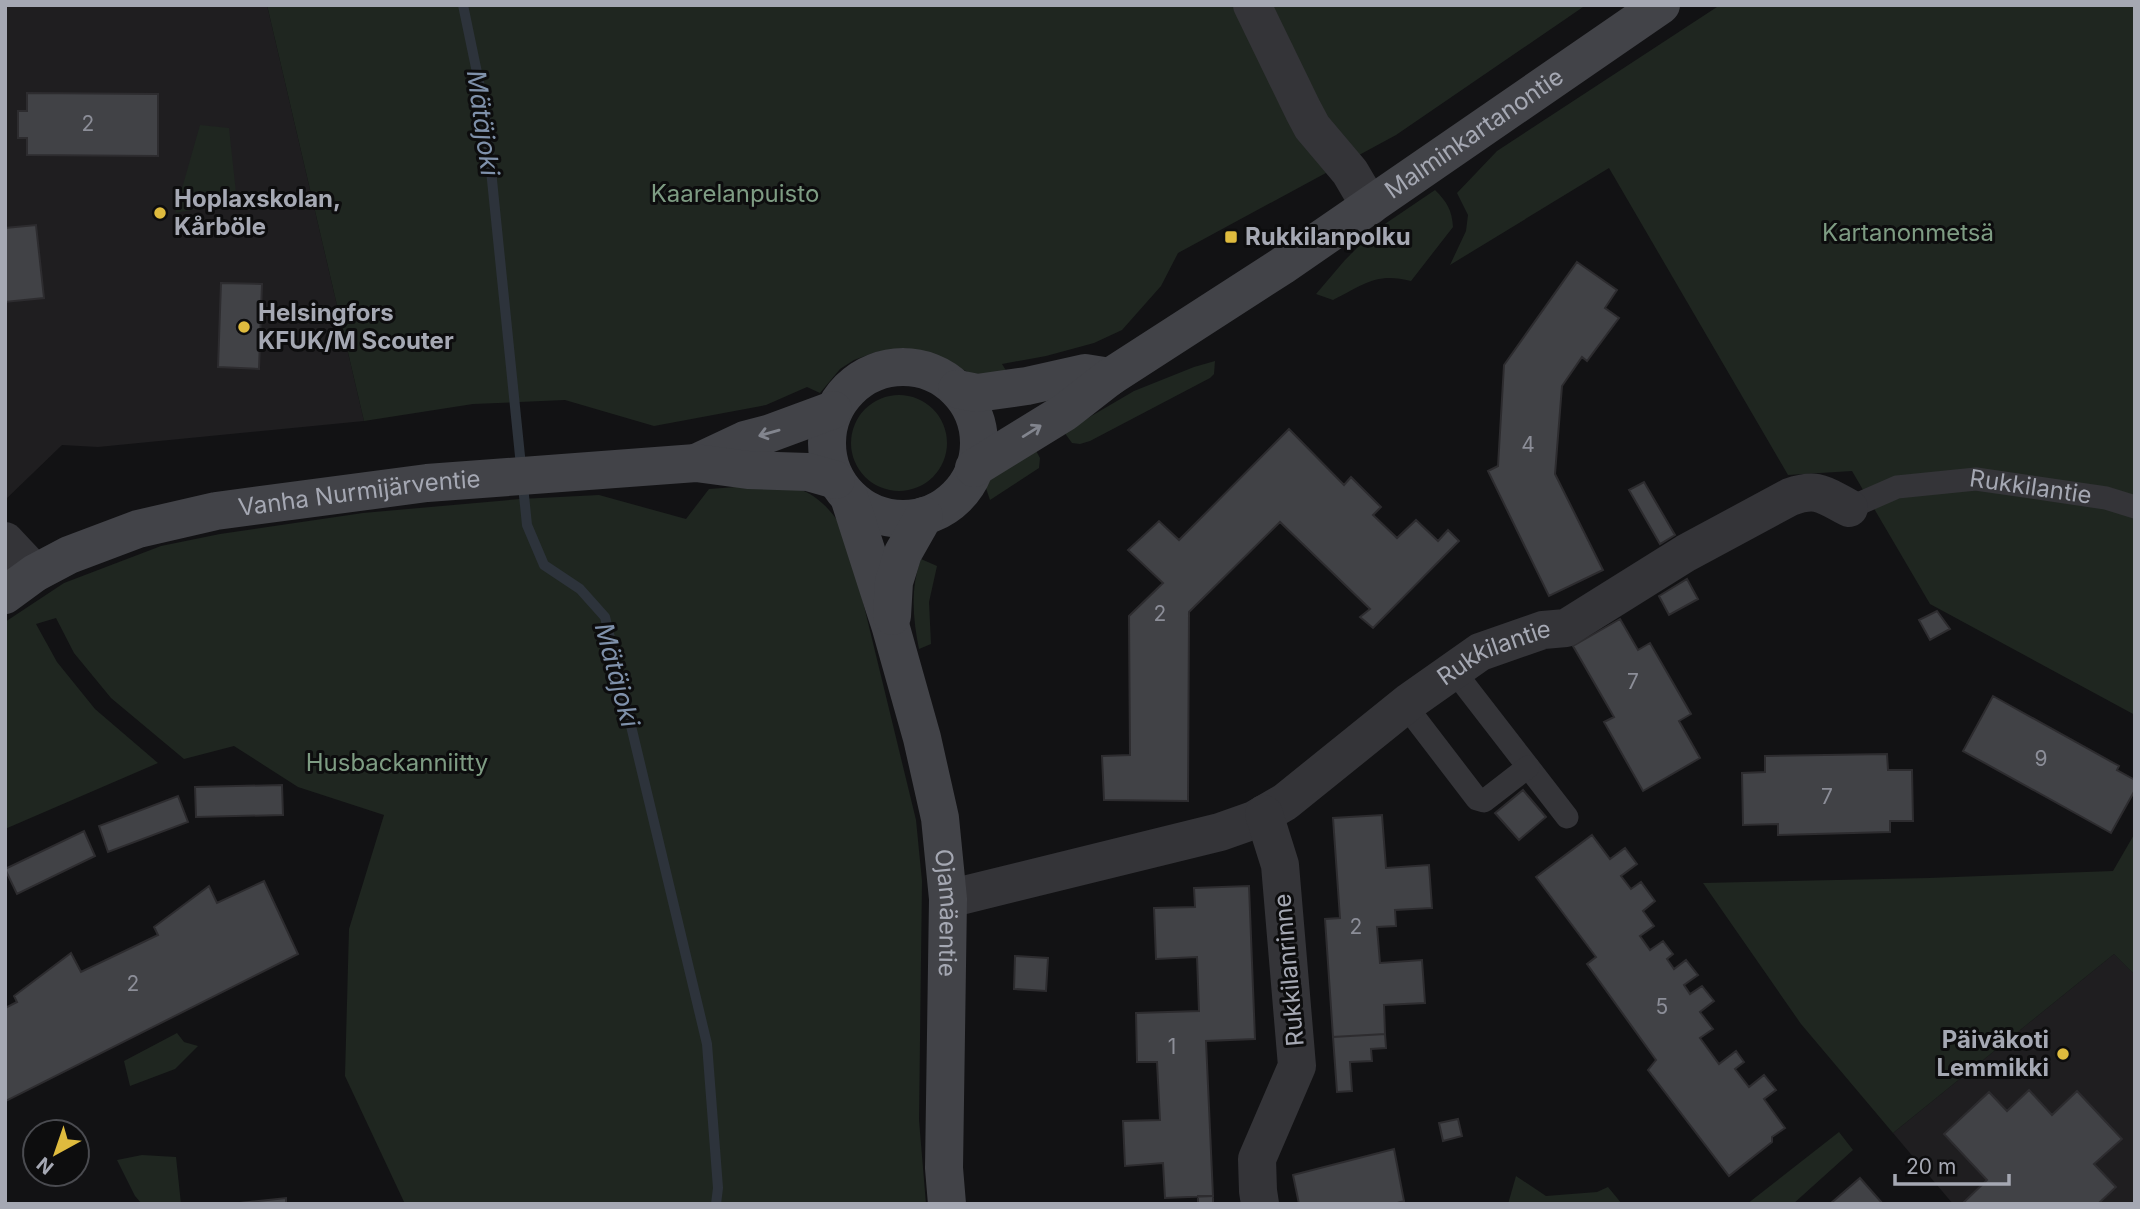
<svg xmlns="http://www.w3.org/2000/svg" width="2140" height="1209" font-family="Inter,sans-serif">
  <style>
    .built { fill: #1f1e20 }
    .green { fill: #1f2620 }
    .lines { fill: none; stroke-linecap: round; stroke-linejoin: round }
    .stream { stroke: #2d333b; stroke-width: 10 }
    .building { fill: #414246; stroke: #2d2c2f; stroke-width: 2 }
    .lane { stroke: #343438; stroke-width: 23 }
    .street { stroke: #343438; stroke-width: 38 }
    .secondary { stroke: #424348; stroke-width: 38 }
    .oneway { stroke: #82858e }
    .poi-dot { fill: #dfbb3e; stroke: #0d0d0e; stroke-width: 2.5 }
    .labels { text-anchor: middle; stroke-width: 6; stroke-linejoin: round; paint-order: stroke }
    .number-label { font-size: 21px; fill: #8c8e98 }
    .street-label { font-size: 24px; fill: #a5a8b3; stroke: #0d0d0e }
    .park-label { font-size: 24px; fill: #7e9c83; stroke: #0d0d0e }
    .poi-label { font-size: 24px; font-weight: bold; fill: #a5a8b3; stroke: #0d0d0e; text-anchor: start }
    .water-label { font-size: 26px; font-style: italic; fill: #7f91ab; stroke: #0d0d0e }
  </style>
  <rect width="100%" height="100%" fill="#121214"/>
  <!-- built -->
  <path class="built" d="M5,5H267L364,421L98,447L62,445L5,500Z
    M2114,954L2135,975V1204H1953L1893,1133Z"/>
  <!-- green -->
  <path class="green" d="M267,5H1586L1396,135L1178,253L1161,286L1122,330L1094,343L1046,356L1002,364L1010,377L974,375L935,356L905,348L876,352L854,360L840,369L820,393L807,387L766,405L654,426L565,400L473,404L364,421Z
    M1720,5H2135V715L1930,604L1852,471L1788,475L1609,168L1450,265L1466,231L1468,215L1457,193L1497,151Z
    M200,125L229,128L237,202L175,213Z
    M1435,190C1447,202 1452,210 1453,227L1411,281C1376,272 1363,285 1333,300L1316,294L1345,260L1373,232Z
    M1215,361L1214,374L1210,378L1090,441L1080,444L1072,443L1064,432L1134,391L1194,367Z
    M851 443a48 48 0 1 1 96 0a48 48 0 1 1-96 0Z
    M1034,447L1040,458L1039,468L990,500L985,485L996,474Z
    M763,485C773,486 786,485 796,488C820,495 836,516 847,536L916,820L922,881L919,1120L926,1204H405L345,1076L349,929L384,815L298,787L234,746L184,759L111,698L74,653L56,618L36,624L57,662L95,709L158,763L5,829V622L64,583L161,546L220,534L363,513L520,499L599,495L686,519L709,489Z
    M921,559L937,566L929,602L931,644L919,649C913,619 910,589 921,559Z
    M2135,833V975L2114,954L1893,1133L1801,1024L1703,883L1929,878L2113,871Z
    M177,1033L184,1042L198,1046L175,1069L130,1086L124,1061Z
    M1839,1132L1853,1150L1793,1204H1747Z
    M142,1155L176,1157L181,1204H142L135,1196L117,1160Z
    M1516,1176L1546,1196L1597,1192L1608,1187L1622,1204H1508Z"/>
  <g class="lines">
    <!-- stream -->
    <path class="stream" d="M463,5L485,111L527,525L544,565L580,589L605,617L707,1044L718,1188L716,1204"/>
  </g>
  <!-- building -->
  <path class="building" d="M27,93L158,94V156L27,155V138H18V111H27Z
    M36,225L44,298L5,302V228Z
    M1577,262L1617,290L1605,308L1619,318L1587,361L1582,357L1562,386L1555,474L1603,570L1549,596L1488,471L1498,466L1504,365Z
    M221,283L262,284L259,369L218,367Z
    M1289,429L1344,485L1351,477L1381,507L1373,515L1397,538L1416,520L1438,541L1448,530L1459,541L1373,628L1360,617L1370,609L1280,522L1189,612L1188,801L1104,800L1102,756L1130,755L1129,616L1163,583L1128,550L1159,521L1179,540Z
    M1644,482L1675,535L1660,544L1629,490Z
    M1687,579L1698,599L1669,615L1659,596Z
    M1937,611L1950,629L1930,640L1919,620Z
    M1620,619L1638,650L1650,643L1691,714L1679,721L1700,758L1643,791L1604,722L1614,717L1573,646Z
    M1993,696L2119,766L2117,770L2135,780V790L2111,833L1963,751Z
    M1887,754L1888,770H1912L1913,821H1890V832L1778,835V824L1743,825L1742,773L1765,772V756Z
    M282,785L283,815L196,817L195,787Z
    M1523,790L1546,817L1519,840L1495,813Z
    M178,796L188,822L108,852L99,826Z
    M1382,815L1386,868L1429,865L1432,908L1395,910L1396,926L1377,927L1380,963L1422,960L1425,1003L1384,1005L1385,1034L1333,1037L1325,919L1340,918L1333,818Z
    M84,831L95,856L17,894L5,869Z
    M1592,835L1610,859L1625,848L1637,864L1621,876L1631,889L1641,882L1655,901L1643,911L1654,926L1640,936L1650,950L1663,941L1673,954L1667,959L1674,969L1686,960L1698,975L1684,985L1690,994L1702,986L1714,1001L1700,1012L1713,1029L1700,1038L1719,1064L1736,1051L1744,1062L1735,1069L1749,1087L1764,1075L1776,1090L1764,1099L1785,1128L1772,1137V1142L1729,1176L1648,1070L1656,1060L1587,964L1596,957L1536,877Z
    M264,881L298,954L6,1101L5,1008L17,1002L14,996L71,953L81,972L158,935L154,927L209,886L217,903Z
    M1249,886L1255,1039L1206,1041L1213,1196L1165,1198L1163,1163L1125,1166L1123,1121L1160,1120L1157,1062H1137L1136,1013L1199,1011L1197,957L1156,959L1154,908L1195,907L1194,888Z
    M1015,956L1048,958L1046,991L1014,989Z
    M1385,1034L1386,1048L1371,1049L1372,1061L1350,1062L1352,1091L1337,1092L1333,1037Z
    M2029,1090L2052,1115L2077,1091L2122,1139L2094,1164L2116,1187L2098,1204H1962L1987,1180L1944,1134L1989,1092L2007,1111Z
    M1458,1119L1462,1136L1443,1141L1439,1123Z
    M1394,1149L1404,1201L1394,1204H1299L1293,1175Z
    M1860,1178L1883,1204H1830Z
    M1198,1196H1213V1204H1198Z
    M286,1198V1204H230Z"/>
  <g class="lines">
    <!-- lane -->
    <g class="lane">
      <path id="s1" d="M1849,508L1897,487L1976,479L2106,498L2135,507"/>
      <path d="M1454,671L1567,817"/>
      <path d="M1405,705L1477,799L1484,801L1528,767"/>
    </g>
    <!-- street -->
    <g class="street">
      <path d="M1252,5L1303,110L1312,127L1350,172L1370,206"/>
      <path d="M5,541L35,573"/>
      <path id="s2" d="M948,899L1220,832L1254,820L1285,802L1409,702L1480,652L1543,630L1566,628L1686,553L1790,497C1818,487 1824,495 1849,508"/>
      <path d="M1260,1204L1258,1191L1257,1159L1297,1066L1280,865L1264,814"/>
    </g>
    <!-- secondary -->
    <g class="secondary">
      <circle cx="903" cy="443" r="76"/>
      <path d="M957,389L977,393L1027,386L1085,373L1110,377"/>
      <path d="M696,463L745,440L768,434L833,410"/>
      <path id="s3" d="M974,468L1065,412L1110,377L1282,266L1661,5"/>
      <path id="s4" d="M849,497L891,628L922,738L940,818L948,899L944,1168L947,1204"/>
      <path id="s5" d="M5,595L35,573L69,555L138,529L216,511L427,483L696,463L748,470L808,472L836,480"/>
      <path d="M892,616L894,582L903,553L924,516"/>
    </g>
  </g>
  <!-- one-way arrows -->
  <defs><path id="oneway-shaft" d="M-6 0H5M1.5-3L5.5 0L1.5 3" fill="none" stroke-width="1.6" stroke-linecap="round" stroke-linejoin="round" transform="scale(1.75)"/></defs>
  <g class="oneway">
    <use href="#oneway-shaft" transform="translate(1032 431) rotate(-32)"/>
    <use href="#oneway-shaft" transform="translate(769 433) rotate(164)"/>
  </g>
  <!-- markers -->
  <g class="poi-dot">
    <circle cx="160" cy="213" r="7"/>
    <rect x="1224" y="230" width="14" height="14" rx="3.5"/>
    <circle cx="244" cy="327" r="7"/>
    <circle cx="2063" cy="1054" r="7"/>
  </g>
  <g class="labels">
    <!-- number labels -->
    <g class="number-label">
      <text x="88" y="131">2</text>
      <text x="1528" y="452">4</text>
      <text x="1160" y="621">2</text>
      <text x="1633" y="689">7</text>
      <text x="2041" y="766">9</text>
      <text x="1827" y="804">7</text>
      <text x="1356" y="934">2</text>
      <text x="133" y="991">2</text>
      <text x="1662" y="1014">5</text>
      <text x="1172" y="1054">1</text>
    </g>
    <!-- street labels -->
    <g class="street-label">
      <text dy="8" stroke="none"><textPath href="#s3" startOffset="602">Malminkartanontie</textPath></text>
      <text dy="8" stroke="none"><textPath href="#s1" startOffset="187">Rukkilantie</textPath></text>
      <text dy="8" stroke="none"><textPath href="#s5" startOffset="374">Vanha Nurmijärventie</textPath></text>
      <text dy="8" stroke="none"><textPath href="#s2" startOffset="611">Rukkilantie</textPath></text>
      <text dy="8" stroke="none"><textPath href="#s4" startOffset="429">Ojamäentie</textPath></text>
      <text transform="translate(1289 970) rotate(-95)" y="8">Rukkilanrinne</text>
    </g>
    <!-- park labels -->
    <g class="park-label">
      <text x="735" y="202">Kaarelanpuisto</text>
      <text x="1908" y="241">Kartanonmetsä</text>
      <text x="397" y="771">Husbackanniitty</text>
    </g>
    <!-- poi labels -->
    <g class="poi-label">
      <text x="174" y="207">Hoplaxskolan,<tspan x="174" dy="28">Kårböle</tspan></text>
      <text x="1245" y="245">Rukkilanpolku</text>
      <text x="258" y="321">Helsingfors<tspan x="258" dy="28">KFUK/M Scouter</tspan></text>
      <text x="2049" y="1048" text-anchor="end">Päiväkoti<tspan x="2049" dy="28">Lemmikki</tspan></text>
    </g>
    <!-- water labels -->
    <g class="water-label">
      <text transform="translate(483 123) rotate(82)" y="9">Mätäjoki</text>
      <text transform="translate(617 675) rotate(75)" y="9">Mätäjoki</text>
    </g>
  </g>
  <!-- border -->
  <rect width="2140" height="1209" fill="none" stroke="#a5a8b3" stroke-width="14"/>
  <!-- north arrow -->
  <g transform="translate(56 1153) rotate(220)"><circle r="33" fill="#0d0d0e" stroke="#4a4b50" stroke-width="2"/>
  <path d="M0-5L12 26L0 18L-12 26Z" fill="#dfbb3e"/>
  <text y="-10" font-size="19" font-weight="bold" text-anchor="middle" fill="#a5a8b3">N</text>
  </g>
  <!-- scale -->
  <path d="M1895 1174v10h114v-10" fill="none" stroke="#a5a8b3" stroke-width="3.5"/>
  <text x="1906" y="1174" font-size="21" fill="#a5a8b3" stroke="#0d0d0e" stroke-width="5" paint-order="stroke">20 m</text>
</svg>
